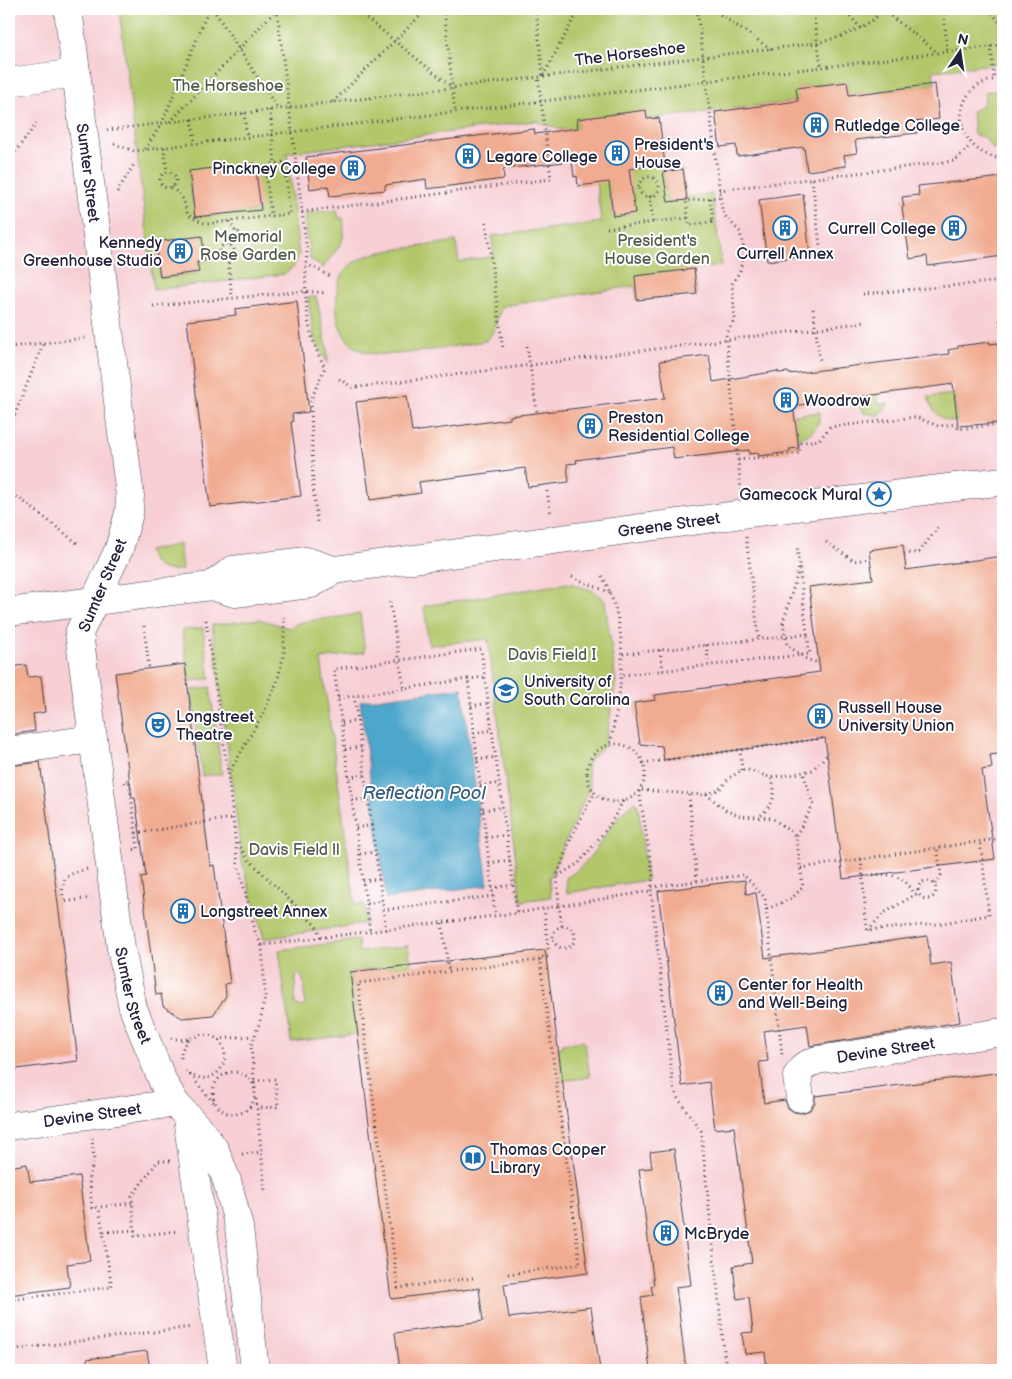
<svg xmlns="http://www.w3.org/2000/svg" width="1012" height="1379" font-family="'Balsamiq Sans',sans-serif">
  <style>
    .built { fill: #f7cfd4 }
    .green { fill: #b2c76b; stroke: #6a7453; fill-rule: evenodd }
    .water { fill: #4ea6cb; stroke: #386483 }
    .building { fill: #f1ab90 }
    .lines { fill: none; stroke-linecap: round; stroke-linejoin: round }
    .minor-casing { stroke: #423f51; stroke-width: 29 }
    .path { stroke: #423f51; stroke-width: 3; stroke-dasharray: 1 4; stroke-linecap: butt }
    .minor { stroke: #fff; stroke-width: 28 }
    .path-bridge { stroke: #423f51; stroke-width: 3; stroke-dasharray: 1 4; stroke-linecap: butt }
    .labels { text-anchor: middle; stroke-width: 4; stroke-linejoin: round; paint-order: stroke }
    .street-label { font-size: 16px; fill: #22223b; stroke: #fff }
    .park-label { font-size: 16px; fill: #545c4c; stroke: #fff }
    .poi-label { font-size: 16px; fill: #22223b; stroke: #fff; text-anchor: start }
    .water-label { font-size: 18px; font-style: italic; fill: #365d7c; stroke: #fff }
  </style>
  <rect width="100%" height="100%" fill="#fff"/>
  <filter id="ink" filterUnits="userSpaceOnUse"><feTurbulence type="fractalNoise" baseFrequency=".02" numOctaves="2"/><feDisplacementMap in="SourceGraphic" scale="10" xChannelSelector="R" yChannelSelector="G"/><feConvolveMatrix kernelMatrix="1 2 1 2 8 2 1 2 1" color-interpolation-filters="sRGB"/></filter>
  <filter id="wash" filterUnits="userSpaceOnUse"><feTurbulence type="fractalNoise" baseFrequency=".0096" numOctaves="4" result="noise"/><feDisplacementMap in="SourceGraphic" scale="20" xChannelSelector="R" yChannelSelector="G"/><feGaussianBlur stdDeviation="1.12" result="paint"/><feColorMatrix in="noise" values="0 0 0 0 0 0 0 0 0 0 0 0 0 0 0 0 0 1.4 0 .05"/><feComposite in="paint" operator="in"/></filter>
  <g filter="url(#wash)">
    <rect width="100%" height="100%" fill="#f7e5d0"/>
    <!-- built -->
    <path class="built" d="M9,9H1003V1370H9Z"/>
    <!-- green -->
    <path class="green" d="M119,9H1003V63L933,71L935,84L849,95L847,82L797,88L798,101L647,119H577L578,128L563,130L535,121L287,153L299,255L294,266L285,274L154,290ZM189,171L260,210L195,217ZM197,237L205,261L197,262L198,273L160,277L155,242Z
      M1003,90V147L993,149L984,137L974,135L972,111C982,108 985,103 985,92Z
      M662,165L668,202L687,200L686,197L712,194L722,266L694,269L697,294L637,300L635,286L502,306L493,332L486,341C458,345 390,360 365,352C349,347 339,331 337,315C332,265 356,255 399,249C418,247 437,244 456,241L459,262L494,256L492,236L601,222L595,175L614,172L610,190L613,216L634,213L623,170Z
      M337,210L339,218H343C347,246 337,247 323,268L310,259L304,213Z
      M316,296L327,347L328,364L314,338L308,298Z
      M877,394L879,404L888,403L886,408L878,415L864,413L859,406L869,405L868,395Z
      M954,394L958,421C941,423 932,412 928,397Z
      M820,412C820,427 811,435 798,439L794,415Z
      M179,544L182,570C165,572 152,568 148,551Z
      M569,583L594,591L605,601L616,682L605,746L590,759L587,768L590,787L549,879L551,897L521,901L488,639L429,645L424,606Z
      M360,614L365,652L321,659L355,905L364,904L367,923L264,939L242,862L212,625L259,619L289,628L300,622Z
      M203,628L210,679L189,681L182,630Z
      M210,687L222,774L202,776L191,690Z
      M636,802L638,805L647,880L567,893L566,878C598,861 611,813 636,802Z
      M358,940L359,952L408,946L411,965L350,972L358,1034L291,1042L279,950ZM296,975H301L303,979L305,1004L302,1007L295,1004Z
      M582,1041L585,1044L590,1077L562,1081L558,1048L562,1047V1044Z"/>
    <!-- water -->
    <path class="water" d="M462,688L488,885L386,899L360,701Z"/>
    <g id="blocks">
      <!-- building -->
      <path class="building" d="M847,82L849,95L935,84L939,119L915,122L917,133L855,140L857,153L844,155L846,166L807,171L804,147L737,156L736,145L720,147L715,112L798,101L796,88Z
        M646,110L647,119L659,118L665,164L629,169L635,213L613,216L609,182L578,186L577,176L574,177L572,161L503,169L504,179L427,189L426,179L385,185V190L330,196L328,186L310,189L306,157L534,129L535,134L578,128L577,119Z
        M255,163L261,210L195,217L189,171Z
        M683,169L687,200L668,202L663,172Z
        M1003,177V256L928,266L927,256L910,259L902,207H904L902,197L919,195L918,186Z
        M803,194L810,255L767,261L759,200Z
        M202,236L205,261L197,262L199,272L160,277L155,242Z
        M694,269L697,294L637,300L635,276Z
        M297,301L309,412L292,414L293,422H291L301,496L210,507L187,321L236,315L235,309Z
        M990,342V344L998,343L1003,383V420H999V423L958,426L953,384L793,406L799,448L789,449L790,452L759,456L758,453L749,454V450L674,459L672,447L576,460L577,463L567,464L569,482L528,487L525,468L419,482L421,493L370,500L356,402L407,396L412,432L510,419V416L665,398L660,361L709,355L713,382L778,371V373L788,372L789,374L949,354L948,350L958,348V346Z
        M903,545L906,570L1003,556V753L990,755L992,768L982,770L995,859L843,879L825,738L664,760L662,746L640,744L634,703L656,700L655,695L820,672L809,587L873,579L869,550Z
        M185,664L210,866L214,865L230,983L225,984L226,996L213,1015L182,1018L163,1006L161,994L156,995L141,877L146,876L135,798H132L115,673Z
        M26,665L28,677L41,676L45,712L33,714L35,731L9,735V667Z
        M40,762L78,1061L9,1070V766Z
        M745,880L746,894L756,893L765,958L927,936L931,965L951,962L960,1022L810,1046L807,1025L764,1031L768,1061L759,1062L764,1103L785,1100L788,1108L794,1112L802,1113L810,1110L815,1103V1096L1003,1072V1370H767L765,1352L745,1354L742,1333L753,1332L749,1297L737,1299L733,1266L752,1263L734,1127L715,1129L709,1082L682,1086L658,891Z
        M545,950L588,1273L504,1284L509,1318L591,1307L600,1370H400L395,1333L483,1321L479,1288L391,1299L350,972Z
        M674,1149L691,1285L676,1287L686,1370H650L641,1297L653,1295L651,1286L654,1285L639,1169L652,1168L650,1152Z
        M27,1164L30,1182L79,1176L90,1261L67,1264L70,1287L9,1295V1167Z
        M147,1351L150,1370H88L87,1359Z"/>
    </g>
  </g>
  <g filter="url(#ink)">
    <use href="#blocks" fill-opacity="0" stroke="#423f51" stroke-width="1"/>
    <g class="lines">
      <!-- minor casing -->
      <g class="minor-casing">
        <g id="minor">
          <path id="s1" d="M68,9L130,496L129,513L119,549L79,633L121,948L133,1008L163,1082L175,1103L201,1131L215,1150L227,1181L239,1227L255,1370"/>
          <path d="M9,82L76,73"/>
          <path d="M211,586L233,570L306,561L334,570"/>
          <path id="s2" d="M9,612L211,586L235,593L311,584L334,570L758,512L1003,481"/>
          <path d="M9,751L92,739"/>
          <path id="s3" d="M800,1098L797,1076L804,1066L817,1060L1003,1032"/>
          <path d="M187,1118L223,1370"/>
          <path id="s4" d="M9,1126L175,1103"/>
        </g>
      </g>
      <!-- path -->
      <path class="path" d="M213,9L278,109
        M277,9L307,252C304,292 304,332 325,367L311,400L313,486L317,522
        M355,9L452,87
        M444,9L455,112
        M536,9L543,76
        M697,9L722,209L724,215L740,232L744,249L740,271L732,284L735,319L726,335L741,491
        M712,9L771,49
        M813,9L821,67
        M843,9L861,28
        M989,9L1003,27
        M883,10L937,52
        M944,14L947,51
        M991,46L994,79
        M543,76L579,9
        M1003,79C948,79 947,152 1003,159
        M333,102L427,9
        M270,110L275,164
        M244,113L247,137
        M192,119L195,143
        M170,122L277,9
        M107,130L817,43C842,37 867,29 884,9
        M114,144L134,151L1003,45
        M164,147L167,172
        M145,149L162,123L209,9
        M9,160L37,123
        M284,162L290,214L271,216L265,165Z
        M160 180a8 8 0 1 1 16 0a8 8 0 1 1-16 0Z
        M639 187a10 10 0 1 1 20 0a10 10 0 1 1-20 0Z
        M812,179L820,245
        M172,187L183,199L188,215L206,224L271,216
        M719,190L954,161L971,145
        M117,192L135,163
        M650,196L653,223
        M710,198L713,222L689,225L686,201L720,197
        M302,212L551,179L538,77
        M230,221L234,230L242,234
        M486,222L503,349
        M607,228L688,218
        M220 251a7 7 0 1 1 14 0a7 7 0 1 1-14 0Z
        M230,245L237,231
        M207,253L220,252
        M228,258L232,298
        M306,264L330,276
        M863,294L1003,281
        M153,306L305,291L327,293
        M813,309L820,360
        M1003,316L1000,319L1003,346
        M527,346L537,412
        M9,347L85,338
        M339,379L352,387H359L866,322
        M9,429L44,342
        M738,460L800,453L798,443L819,440L830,427L916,417L938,426L958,424V429L1003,424
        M9,490L77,543
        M547,491L551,515
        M746,537L759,639
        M826,542L854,561L870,559
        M904,554L919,552L940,525
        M602,576C632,632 622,686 610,745
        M572,577L611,593
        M390,602L404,688
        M206,620L228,774
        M783,623L799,568
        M144,626L149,668
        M706,645L709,665
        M660,650L663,670
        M623,654L807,634L797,546
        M623,675L810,654L807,634
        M468,679L485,677
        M338,698L354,696
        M471,706L489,703
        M342,723L357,721
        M474,733L492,730
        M587 773a29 29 0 1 1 58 0a29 29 0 1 1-58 0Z
        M345,749L361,747
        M740,749L742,770
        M477,760L496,757
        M643,763L825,738
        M349,777L365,775
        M125,783L124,781L129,780L138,849L131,850
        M480,786L500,783
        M706,794L727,811L741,816L772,818L796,836
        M689,795L697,881
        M352,800L368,799
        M483,810L503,807
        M761,815C774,804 777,793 771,777
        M356,828L372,825
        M136,833L233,818
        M486,838L506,835
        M1001,838L1003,855
        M238,843L247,858L316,926L321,938
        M360,854L375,852
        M861,859L867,930L937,924L989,915L980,841
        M489,863L510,860
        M801,868L1003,838
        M87,869C64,875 60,878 64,902L91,898
        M558,876L579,863L609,826L623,801
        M863,876C886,873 903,872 915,895
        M918 890a9 9 0 1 1 18 0a9 9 0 1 1-18 0Z
        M363,881L379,879
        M935,884L941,875L937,847
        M652,887L744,875L765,898L782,1055
        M492,888L513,885
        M367,904L382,901
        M767,909L792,898L803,887L796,836L813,805L803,772
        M383,910L493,896
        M517,913L559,906L557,876L571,838L595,792
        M442,923L449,972
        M562,926L559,906L651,891
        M553 937a11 11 0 1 1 22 0a11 11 0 1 1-22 0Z
        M386,930L354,696L468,679L495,915
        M868,930L884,913L918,893
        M262,945L256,935L238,865L228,775L265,710L277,682L284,654V617
        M540,960V957H549L544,909
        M171,1038C176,1039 182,1040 187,1039C195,1038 200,1032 209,1035C242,1045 218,1097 186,1071
        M218,1039L253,1036
        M181,1058V1051L189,1039
        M213 1093a21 21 0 1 1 42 0a21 21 0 1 1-42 0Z
        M190,1075L214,1103
        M254,1081L275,1079L278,1107L257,1108
        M255,1089L251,1046L260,1022L265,996L262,945L517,913L481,649L334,669L370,932
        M256,1099L265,1191
        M92,1138L94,1160L89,1178L92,1208L132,1203
        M242,1154L261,1152
        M170,1161H158L132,1196L135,1236L178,1231
        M104,1232L135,1230
        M473,1278L398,1288L358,983L540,960L580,1264L508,1274
        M9,1300L112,1287L99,1208
        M9,1350L192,1327
        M726,1370L701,1131L677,1097L673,1085L651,891L653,875L639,790L703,795L719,790L729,778L742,770H748L769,777L790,775L812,770L827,755"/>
      <!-- minor -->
      <use href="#minor" class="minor"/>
      <!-- path-bridge -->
      <path class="path-bridge" d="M783,623L787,645L808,660L819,663"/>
    </g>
  </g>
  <!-- icons -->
  <defs>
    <g id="building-ring" transform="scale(1.25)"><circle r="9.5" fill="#fff" stroke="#1f6fb2" stroke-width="1.5"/><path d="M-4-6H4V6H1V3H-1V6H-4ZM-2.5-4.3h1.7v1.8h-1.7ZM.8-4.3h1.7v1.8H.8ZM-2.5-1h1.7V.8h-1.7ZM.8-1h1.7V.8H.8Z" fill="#1f6fb2"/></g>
    <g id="sight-ring" transform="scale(1.25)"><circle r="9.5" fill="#fff" stroke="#1f6fb2" stroke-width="1.5"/><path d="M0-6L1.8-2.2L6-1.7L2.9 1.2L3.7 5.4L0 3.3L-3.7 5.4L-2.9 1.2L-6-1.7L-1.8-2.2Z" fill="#1f6fb2"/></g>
    <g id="university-ring" transform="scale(1.25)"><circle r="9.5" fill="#fff" stroke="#1f6fb2" stroke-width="1.5"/><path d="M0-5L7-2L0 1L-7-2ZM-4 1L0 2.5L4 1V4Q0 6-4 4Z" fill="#1f6fb2"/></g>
    <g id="theatre-ring" transform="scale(1.25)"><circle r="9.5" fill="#fff" stroke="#1f6fb2" stroke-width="1.5"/><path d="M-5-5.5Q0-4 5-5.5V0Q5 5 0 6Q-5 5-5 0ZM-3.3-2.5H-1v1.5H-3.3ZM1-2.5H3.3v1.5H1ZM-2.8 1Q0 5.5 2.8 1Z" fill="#1f6fb2"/></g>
    <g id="library-ring" transform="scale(1.25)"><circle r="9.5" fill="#fff" stroke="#1f6fb2" stroke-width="1.5"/><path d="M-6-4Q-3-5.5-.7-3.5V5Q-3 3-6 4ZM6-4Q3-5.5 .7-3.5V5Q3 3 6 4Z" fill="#1f6fb2"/></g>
  </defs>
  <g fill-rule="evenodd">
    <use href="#building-ring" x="816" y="125"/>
    <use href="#building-ring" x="617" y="153"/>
    <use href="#building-ring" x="468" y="156"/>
    <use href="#building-ring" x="353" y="168"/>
    <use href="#building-ring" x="785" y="228"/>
    <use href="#building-ring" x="954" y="228"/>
    <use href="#building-ring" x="180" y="251"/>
    <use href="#building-ring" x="786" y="400"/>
    <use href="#building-ring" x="590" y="426"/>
    <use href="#sight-ring" x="879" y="494"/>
    <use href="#university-ring" x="506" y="690"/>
    <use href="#building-ring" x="820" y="716"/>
    <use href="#theatre-ring" x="158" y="725"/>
    <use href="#building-ring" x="183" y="911"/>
    <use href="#building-ring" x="720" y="993"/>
    <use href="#library-ring" x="473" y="1158"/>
    <use href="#building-ring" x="666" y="1233"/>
  </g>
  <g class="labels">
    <!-- street labels -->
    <g class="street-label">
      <text transform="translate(630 53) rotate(-7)" y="6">The Horseshoe</text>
      <text dy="6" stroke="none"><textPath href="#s1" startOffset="165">Sumter Street</textPath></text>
      <text dy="6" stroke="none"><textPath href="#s2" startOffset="670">Greene Street</textPath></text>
      <text transform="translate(102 585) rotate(-67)" y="6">Sumter Street</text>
      <text dy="6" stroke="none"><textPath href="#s1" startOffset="1005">Sumter Street</textPath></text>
      <text dy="6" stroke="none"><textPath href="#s3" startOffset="118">Devine Street</textPath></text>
      <text dy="6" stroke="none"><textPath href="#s4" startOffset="84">Devine Street</textPath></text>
    </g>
    <!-- park labels -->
    <g class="park-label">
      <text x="228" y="91">The Horseshoe</text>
      <text x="248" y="242">Memorial<tspan x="248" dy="18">Rose Garden</tspan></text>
      <text x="657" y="246">President's<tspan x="657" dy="18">House Garden</tspan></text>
      <text x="552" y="660">Davis Field I</text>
      <text x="294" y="855">Davis Field ll</text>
    </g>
    <!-- poi labels -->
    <g class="poi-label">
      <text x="834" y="131">Rutledge College</text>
      <text x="634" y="150">President's<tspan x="634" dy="18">House</tspan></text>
      <text x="486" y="162">Legare College</text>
      <text x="336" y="174" text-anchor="end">Pinckney College</text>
      <text x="936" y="234" text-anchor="end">Currell College</text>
      <text x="162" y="248" text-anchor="end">Kennedy<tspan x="162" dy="18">Greenhouse Studio</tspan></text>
      <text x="785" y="259" text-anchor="middle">Currell Annex</text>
      <text x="804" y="406">Woodrow</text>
      <text x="608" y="423">Preston<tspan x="608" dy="18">Residential College</tspan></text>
      <text x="862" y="500" text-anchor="end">Gamecock Mural</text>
      <text x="524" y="687">University of<tspan x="524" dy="18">South Carolina</tspan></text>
      <text x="838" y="713">Russell House<tspan x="838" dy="18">University Union</tspan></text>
      <text x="176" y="722">Longstreet<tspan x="176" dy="18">Theatre</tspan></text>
      <text x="200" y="917">Longstreet Annex</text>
      <text x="738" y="990">Center for Health<tspan x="738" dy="18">and Well-Being</tspan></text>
      <text x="490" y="1155">Thomas Cooper<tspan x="490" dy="18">Library</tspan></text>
      <text x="684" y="1239">McBryde</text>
    </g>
    <!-- water labels -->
    <g class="water-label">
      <text x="424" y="799">Reflection Pool</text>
    </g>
  </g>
  <!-- margin -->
  <rect width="1012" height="1379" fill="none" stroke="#fff" stroke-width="30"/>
  <!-- north arrow -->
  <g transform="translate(960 52) rotate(13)" stroke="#ffffff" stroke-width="4" paint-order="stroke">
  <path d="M0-4L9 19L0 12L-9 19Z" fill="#22223b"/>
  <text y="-8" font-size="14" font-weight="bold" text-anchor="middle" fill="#22223b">N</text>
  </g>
</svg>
